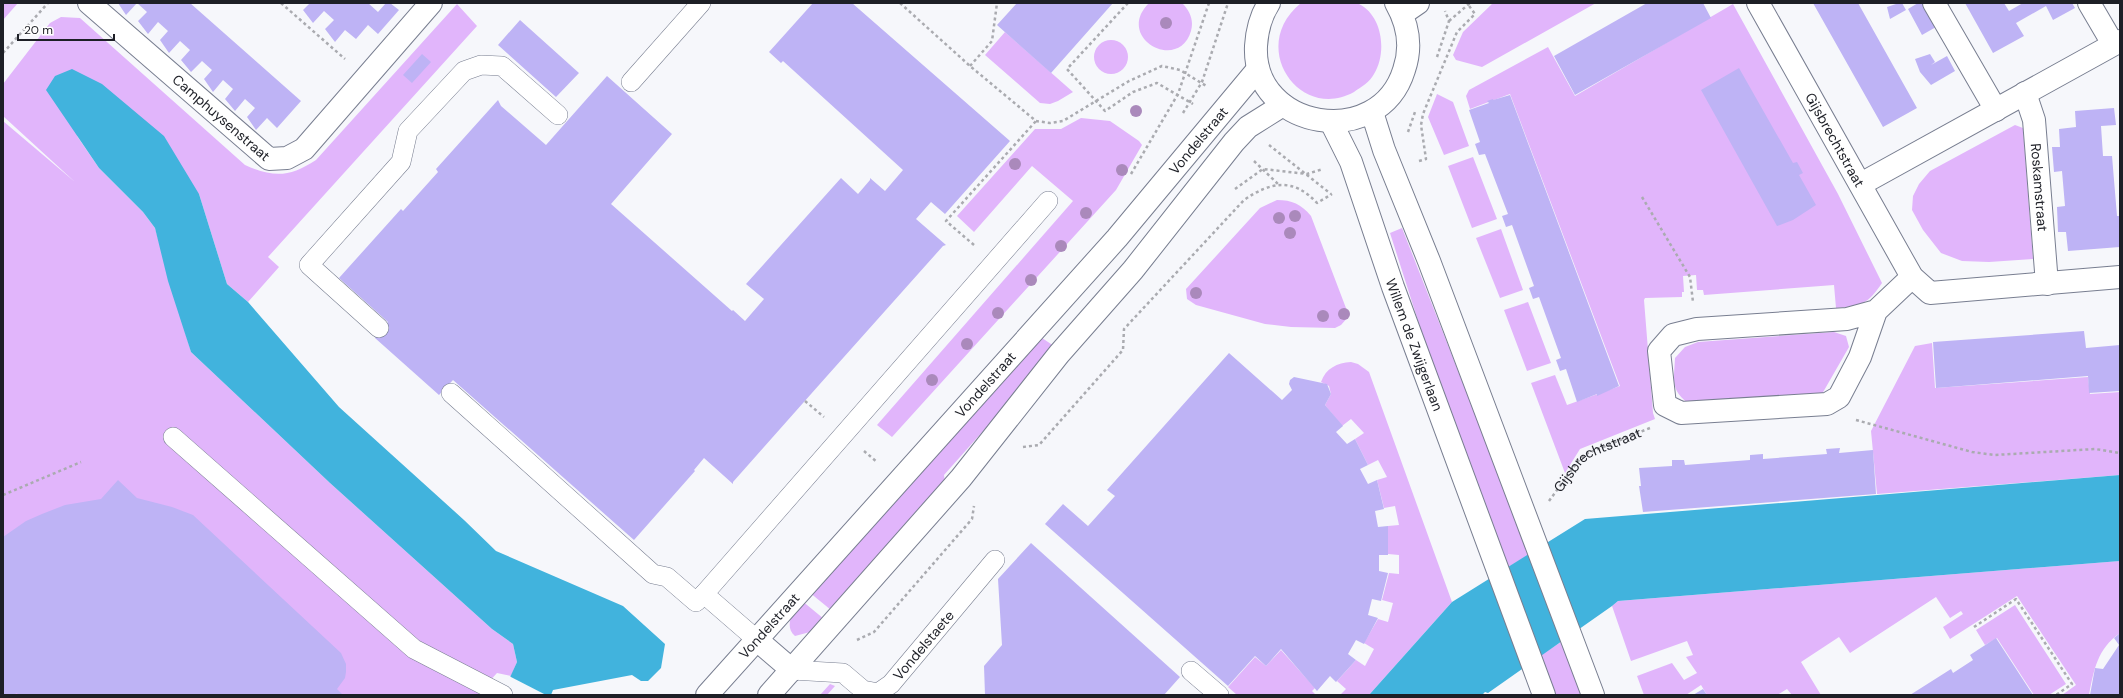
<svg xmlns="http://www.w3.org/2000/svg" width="2123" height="698" font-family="'DM Sans',sans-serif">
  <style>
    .green { fill: #e1b5fb }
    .water { fill: #41b3dd }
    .pier { fill: #f6f7fb }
    .building { fill: #beb3f5 }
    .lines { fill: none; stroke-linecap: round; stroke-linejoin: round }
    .service-casing { stroke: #787e90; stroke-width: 20 }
    .minor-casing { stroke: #787e90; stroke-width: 24 }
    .tertiary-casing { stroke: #787e90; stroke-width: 24 }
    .path { stroke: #aaabb0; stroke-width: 2.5; stroke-dasharray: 3 3; stroke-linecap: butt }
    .service { stroke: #fff; stroke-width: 19 }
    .minor { stroke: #fff; stroke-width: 22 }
    .tertiary { stroke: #fff; stroke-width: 22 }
    .tree { fill: #aa89bb }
    .labels { text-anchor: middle; stroke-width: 3; stroke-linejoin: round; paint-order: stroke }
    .street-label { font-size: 14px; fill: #1d1f26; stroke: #fff }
  </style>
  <rect width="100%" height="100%" fill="#f6f7fb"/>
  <!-- green -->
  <path class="green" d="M3,3H18L3,20Z
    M1149,3H1182C1190,11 1194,20 1191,31C1179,73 1114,38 1149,3Z
    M1301,3C1312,3 1352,0 1359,4C1383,16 1387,53 1374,74C1370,82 1361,87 1354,92C1300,122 1247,47 1301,3Z
    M1493,3H1596L1482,67L1456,60L1453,55L1463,32Z
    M457,4L477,26L268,257L279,267L248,302L227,284L199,194L77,136L99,168L143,212L155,228L191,352L330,483L492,629L513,644L517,662L511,676L497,673L477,695H3V121L75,182L3,116V84L50,23L61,17L80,18L245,165C274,178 290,177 316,160Z
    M1733,4L1838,194L1882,283C1868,304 1860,307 1836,308L1834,285L1704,295L1703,290H1697L1696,275L1683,276L1684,292H1682V297L1645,298L1644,300L1653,413L1655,419L1580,449L1565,473L1531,383L1555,375L1567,405L1620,386L1510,94L1470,109L1466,96L1469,90L1548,47L1575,96Z
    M1005,32L1073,92L1058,101L1050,104L1040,103L985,55Z
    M1094 57a17 17 0 1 1 34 0a17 17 0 1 1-34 0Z
    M1437,94L1453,102L1469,146L1444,155L1428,117Z
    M1081,118L1110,121L1139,141L1142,145L1116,190L892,437L877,425L1073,201L1032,166L974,232L957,216L1035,129H1061Z
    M2015,125L2023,128L2033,259L1989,262L1962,261L1941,253L1923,230L1912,210L1913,196L1919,184L1930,171Z
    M1473,157L1497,219L1472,228L1448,166Z
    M1277,200C1292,200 1301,204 1311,216L1349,316L1341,325L1335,328L1291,327L1265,324L1196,305L1187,299L1186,289L1260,208Z
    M1402,228L1530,554L1505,569L1451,424L1390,233Z
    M1501,229L1523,290L1500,298L1476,238Z
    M1528,302L1551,363L1527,371L1504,310Z
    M1834,332L1846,336L1849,347L1822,394L1689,404C1670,390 1674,380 1675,358L1685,347L1698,342Z
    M1042,338L1057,348L944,475L945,483L831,610L809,592L921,464L930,463Z
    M1932,343L1935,388L2088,377L2090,394L2120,392V475L1877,494L1871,431L1915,346Z
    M1351,362L1358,364L1369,372L1452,602L1369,695H1340L1346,689L1337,681L1356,660L1365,666L1374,649L1364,643L1378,619L1388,622L1393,603L1382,600L1389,573L1399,574V555L1388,554V526L1399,525L1395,506L1384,508L1377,480L1387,477L1378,460L1368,465L1355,439L1364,433L1351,419L1342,426L1325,405L1331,394L1329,386L1321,382C1326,368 1337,363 1351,362Z
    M2120,561V633C2097,649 2094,670 2089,695H2062L2076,685L2017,596L1950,639L1943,627L1963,614L1961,611L1950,618L1936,597L1850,653L1839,637L1801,662L1821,695H1792L1787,689L1777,695H1707L1701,685L1686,695H1644L1637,676L1672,663L1684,680L1697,673L1686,657L1693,655L1687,641L1631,661L1612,606L1618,601Z
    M801,600L824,619L810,632L795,636C783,626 794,609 801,600Z
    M2015,605L2066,684L2049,695H2034L1997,638L1985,645L1976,630Z
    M1561,642L1582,695H1553L1538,657Z
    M1281,650L1315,688L1312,691L1316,695H1237L1228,687L1255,657L1266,666Z
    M830,684L835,686L827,695H820Z"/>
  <!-- water -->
  <path class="water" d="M72,69L102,84L164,136L199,194L227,284L248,302L339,407L464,520L496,551L623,606L665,644L661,668L648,681H641L632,675L553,690L551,695H502L517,662L513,644L492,629L330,483L191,352L168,281L155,228L143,212L99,168L46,90L55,76Z
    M2120,475V561L1618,601L1612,606L1488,693L1485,692L1482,695H1369L1452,602L1585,519Z"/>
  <!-- pier -->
  <path class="pier" d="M509,676L546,695H500Z"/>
  <!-- building -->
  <path class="building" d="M118,3H190L301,101L277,128L267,118L256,130L247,117L255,108L245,99L235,111L225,99L233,89L223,80L213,92L204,79L212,70L202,61L191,72L181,60L190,50L180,41L169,53L160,40L168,31L158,22L148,34L138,21L147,12L137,3L126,15Z
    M310,3H368L378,12L386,3H390L399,10L378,34L368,25L356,39L345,30L335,42L325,29L334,20L324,11L313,23L303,10Z
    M813,3H852L1010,141L945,214L931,202L916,219L946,245L943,246L827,376L733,482V484L704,458L694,470L695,471L634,540L453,380L439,395L375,338L388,322L339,278L401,209L403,211L438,172L436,169L498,100L501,106L546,145L607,76L672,134L611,204L732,311L733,310L745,321L764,299L746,284L841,178L858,194L870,180V178L885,191L903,170L783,61L781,63L769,52Z
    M1017,3H1113L1051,73L997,25Z
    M1647,3H1703L1711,18L1575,95L1554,56Z
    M1813,3H1858L1917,108L1883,127Z
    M1899,3H1902L1906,10L1890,19L1887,7Z
    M1918,3H1923L1936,27L1922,35L1908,9Z
    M1965,3H2004L2009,11L2023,3H2072L2075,8L2053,20L2046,6L2016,23L2024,36L1993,53Z
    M520,20L579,73L556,97L498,45Z
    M422,54L431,62L412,83L403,75Z
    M1930,54L1935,62L1931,65L1947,56L1955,71L1931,85L1920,72L1915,59Z
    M1739,68L1793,163L1797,162L1803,173L1799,175L1816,205L1793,220L1777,226L1701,90Z
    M1510,95L1619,386L1597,396V394L1577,402L1566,369L1560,371L1556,360L1561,358L1539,297L1533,299L1529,288L1534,286L1512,225L1506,227L1502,216L1508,214L1485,154L1479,155L1475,144L1480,142L1469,110L1489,103L1487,101L1493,99V100Z
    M2114,108L2116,125L2101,126L2103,156H2112L2117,216H2119L2120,247L2068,251L2066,232H2058L2057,207L2065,206L2062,171L2054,172L2052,147H2060L2059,129L2076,127L2075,111Z
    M2084,331L2086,348L2120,345V391L2089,393L2088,376L1936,388L1933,342Z
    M1229,353L1282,400L1292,390L1289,384L1290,380L1294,377L1327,384L1331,394L1325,405L1343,426L1336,432L1347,444L1355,439L1368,465L1360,469L1368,484L1377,480L1384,509L1375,511L1378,527L1388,526V555H1379V571L1388,573L1381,601L1372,599L1368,615L1378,618L1364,644L1356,640L1348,654L1356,660L1336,682L1330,676L1317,691L1281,649L1266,666L1255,656L1228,686L1045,524L1063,504L1088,526L1115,496L1107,490Z
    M1840,448L1839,453L1873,450L1876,494L1643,512L1639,486H1641L1639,468L1672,466V460H1684L1685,465L1750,460V455L1763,454V459L1827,454L1826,449Z
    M118,480L137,498L172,507L193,515L341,653L346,664V672L345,678L337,689L343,695H20L16,693L15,695H3V537L26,521L42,514L65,505L101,499Z
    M1031,543L1180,677L1164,695H985L984,666L1002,645L998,579Z
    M2120,633V695H2090L2095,668L2103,669L2119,645L2114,638Z
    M1996,638L2033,695H1910L1951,669L1953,673L1973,660L1970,655Z
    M1703,689L1707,695H1693Z"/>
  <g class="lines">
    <!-- service casing -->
    <g class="service-casing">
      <g id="service">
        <path d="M631,82L701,3"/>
        <path d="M379,328L309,265L401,162L408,131L464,71L481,65L502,66L558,115"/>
        <path d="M451,393L653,574L667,577L696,602L704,594"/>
        <path d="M173,437L414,649L503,695"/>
        <path d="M756,639L704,594L1048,201"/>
        <path id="s2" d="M792,670L843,673L863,690L878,693L891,684L995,560"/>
        <path d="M1191,671L1219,695"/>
      </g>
    </g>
    <!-- minor casing -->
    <g class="minor-casing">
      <g id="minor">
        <path id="s3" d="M89,3L269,159L287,158L304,149L431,3"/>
        <path id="s4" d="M1758,3L1912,277L1930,293L2120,277"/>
        <path d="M1934,3L1996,110"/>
        <path d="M2089,3L2113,44"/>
        <path id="s5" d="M2025,93L2034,120L2047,284"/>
        <path d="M1861,184L2120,41"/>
        <path d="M1876,311L1860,357L1839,397L1827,404L1681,413L1665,405L1659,351L1673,335L1697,329L1847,319L1876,311L1912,277"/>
      </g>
    </g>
    <!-- tertiary casing -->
    <g class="tertiary-casing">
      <g id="tertiary">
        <path d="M1269,3C1260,17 1257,30 1256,46C1252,130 1379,151 1404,70C1412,47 1408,24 1396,3"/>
        <path d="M1402,14L1418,3"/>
        <path d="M1372,112L1384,150L1429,261L1593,695"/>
        <path id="s6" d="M1331,122L1351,162L1393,287L1544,695"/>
        <path d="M756,639L792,670"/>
        <path id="s7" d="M707,695L1117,238L1258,69"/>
        <path d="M769,695L961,478L1059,354L1133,270L1234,142L1248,127L1283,105"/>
      </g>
    </g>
    <!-- path -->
    <g class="path">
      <path d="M281,3L345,59"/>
      <path d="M900,3L970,66L1036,121L1050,123L1063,121L1129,81L1162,66L1180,70L1208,87"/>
      <path d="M1128,3L1067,69L1105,111L1133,92L1157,83L1193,104"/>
      <path d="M1449,21L1470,3"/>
      <path d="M3,53L48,3"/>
      <path d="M1437,57L1449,21L1445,11"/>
      <path d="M970,66L992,41L997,3"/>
      <path d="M1183,113L1202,82L1228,3"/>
      <path d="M1408,132L1415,112"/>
      <path d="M1269,145L1331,194"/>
      <path d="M1254,161L1278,184"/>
      <path d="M1419,161L1426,159L1421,125L1423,114L1457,32L1475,14L1467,3"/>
      <path d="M1131,174L1178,94L1209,3"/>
      <path d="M1235,189L1263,169L1307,174L1323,169"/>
      <path d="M1642,197L1690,277L1693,302"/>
      <path d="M974,245L946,221L1036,121"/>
      <path d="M805,401L824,417"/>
      <path d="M1856,420L1972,452L1995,455L2095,449L2120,453"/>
      <path d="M1023,447L1039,445L1123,350L1124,329L1244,200C1270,182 1293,177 1317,203L1332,194"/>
      <path d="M864,451L877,462"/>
      <path d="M3,495L81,462"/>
      <path id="s1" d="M1549,501L1578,461L1588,453L1650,428"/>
      <path d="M1974,627L2016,599L2072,684L2056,695"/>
      <path d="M857,640L874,632L972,519L974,506"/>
    </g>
    <!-- service -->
    <use href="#service" class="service"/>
    <!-- minor -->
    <use href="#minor" class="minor"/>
    <!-- tertiary -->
    <use href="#tertiary" class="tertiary"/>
  </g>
  <!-- trees -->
  <g class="tree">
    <circle cx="1166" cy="23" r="6"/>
    <circle cx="1136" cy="111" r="6"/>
    <circle cx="1015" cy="164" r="6"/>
    <circle cx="1122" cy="170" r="6"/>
    <circle cx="1086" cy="213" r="6"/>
    <circle cx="1295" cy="216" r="6"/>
    <circle cx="1279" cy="218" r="6"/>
    <circle cx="1290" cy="233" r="6"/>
    <circle cx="1061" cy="246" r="6"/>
    <circle cx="1031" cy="280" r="6"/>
    <circle cx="1196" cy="293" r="6"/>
    <circle cx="998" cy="313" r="6"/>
    <circle cx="1344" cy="314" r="6"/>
    <circle cx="1323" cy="316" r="6"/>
    <circle cx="967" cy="344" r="6"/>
    <circle cx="932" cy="380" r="6"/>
  </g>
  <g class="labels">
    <!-- street labels -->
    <g class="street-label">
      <text dy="5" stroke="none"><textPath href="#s3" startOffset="175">Camphuysenstraat</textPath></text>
      <text dy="5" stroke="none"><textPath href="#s4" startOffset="157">Gijsbrechtstraat</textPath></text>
      <text dy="5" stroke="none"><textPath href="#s7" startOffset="741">Vondelstraat</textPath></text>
      <text dy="5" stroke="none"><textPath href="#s5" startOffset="96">Roskamstraat</textPath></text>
      <text dy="5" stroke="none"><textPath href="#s6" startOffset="238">Willem de Zwijgerlaan</textPath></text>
      <text dy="5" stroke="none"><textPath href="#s7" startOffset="417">Vondelstraat</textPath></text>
      <text dy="5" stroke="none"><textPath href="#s1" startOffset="66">Gijsbrechtstraat</textPath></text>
      <text dy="5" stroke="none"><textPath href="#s7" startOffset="93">Vondelstraat</textPath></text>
      <text dy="5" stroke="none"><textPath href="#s2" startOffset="159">Vondelstaete</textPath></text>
    </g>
  </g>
  <!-- border -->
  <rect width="2123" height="698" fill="none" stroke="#1d1f26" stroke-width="8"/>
  <!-- scale -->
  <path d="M18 34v6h96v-6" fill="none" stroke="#1d1f26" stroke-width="2"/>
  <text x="24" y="34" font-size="12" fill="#1d1f26" stroke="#ffffff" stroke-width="3" paint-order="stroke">20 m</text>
</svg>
